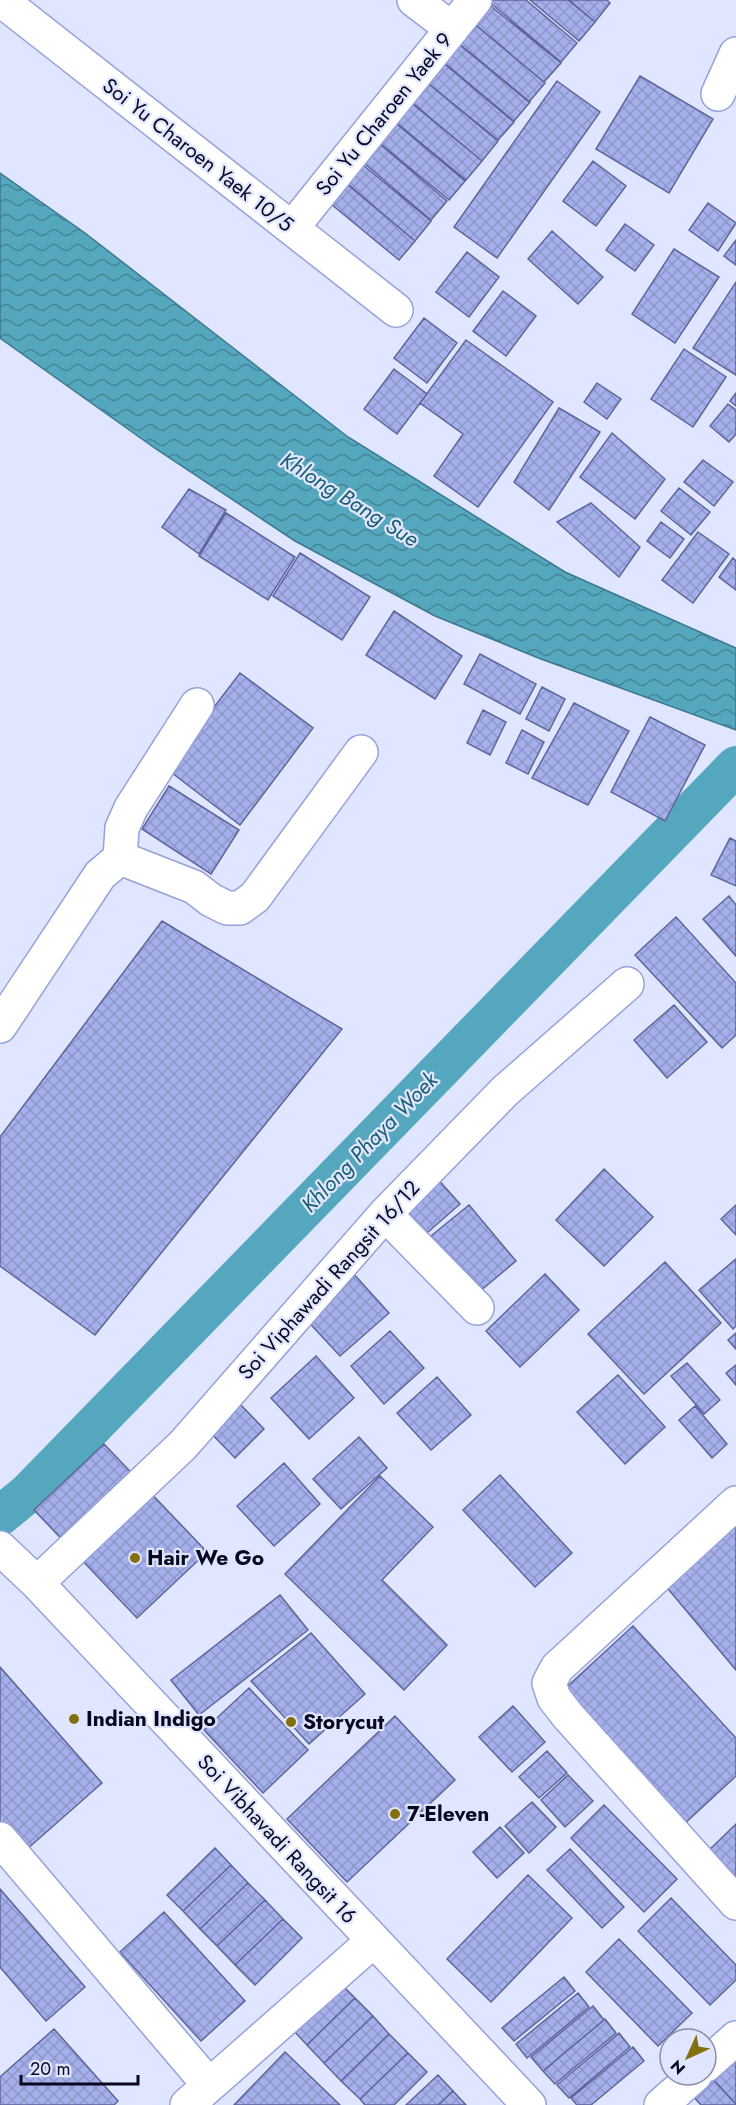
<svg xmlns="http://www.w3.org/2000/svg" width="736" height="2105" font-family="Jost,sans-serif">
  <style>
    .water { fill: url(#water-waves); stroke: #3d788d; stroke-width: 1.5 }
    .lines { fill: none; stroke-linecap: round; stroke-linejoin: round }
    .canal { stroke: #54a7bc; stroke-width: 40 }
    .building { fill: url(#building-cross-hatch); stroke: #5d669c; stroke-width: 1.5 }
    .minor-casing { stroke: #97a1db; stroke-width: 36 }
    .minor { stroke: #fff; stroke-width: 33 }
    .poi-dot { fill: #836f0d; stroke: #e0e6ff; stroke-width: 2 }
    .labels { text-anchor: middle; stroke-width: 4.5; stroke-linejoin: round; paint-order: stroke }
    .street-label { font-size: 21px; fill: #08091e; stroke: #e0e6ff }
    .poi-label { font-size: 21px; font-weight: bold; fill: #08091e; stroke: #e0e6ff; text-anchor: start }
    .water-label { font-size: 22px; font-style: italic; fill: #1b5f6e; stroke: #e0e6ff }
  </style>
  <defs>
    <pattern id="water-waves" width="16" height="10" patternUnits="userSpaceOnUse" patternTransform="scale(1.5)"><rect width="16" height="10" fill="#54a7bc"/><path d="M0 5q4-4 8 0t8 0" fill="none" stroke="#448698"/></pattern>
    <pattern id="building-cross-hatch" width="8" height="8" patternUnits="userSpaceOnUse" patternTransform="scale(1.5)"><rect width="8" height="8" fill="#a5b0eb"/><path d="M0 0l8 8M0 8l8-8" fill="none" stroke="#8d96c9"/></pattern>
  </defs>
  <rect width="100%" height="100%" fill="#e0e6ff"/>
  <!-- water -->
  <path class="water" d="M0,173L85,233L348,437L565,572L736,648V730L541,659L435,616L295,541L156,449L0,338Z"/>
  <g class="lines">
    <!-- canal -->
    <path class="canal" d="M0,1516L28,1493L736,766"/>
  </g>
  <!-- building -->
  <path class="building" d="M489,0H526L577,43L561,62L488,1Z
    M530,0H568L595,22L579,41Z
    M569,0H607L610,3L595,22Z
    M487,3L561,63L544,82L471,21Z
    M472,22L545,83L529,102L456,42Z
    M457,42L530,102L514,121L442,61Z
    M441,61L514,122L498,140L424,80Z
    M640,76L713,119L669,193L596,149Z
    M425,81L498,141L482,161L409,100Z
    M557,81L600,112L497,258L454,227Z
    M409,101L482,161L466,180L393,120Z
    M392,120L465,181L449,200L376,140Z
    M375,140L447,201L431,220L359,159Z
    M358,161L431,221L415,241L343,180Z
    M593,161L626,186L596,226L563,201Z
    M342,180L415,241L399,260L326,200Z
    M708,203L736,223L718,251L689,230Z
    M625,224L654,245L635,271L606,250Z
    M552,231L603,277L578,304L528,259Z
    M736,240V265L724,256Z
    M674,249L719,277L675,343L632,314Z
    M467,252L499,277L469,317L436,292Z
    M736,282V375L693,348Z
    M503,291L536,316L506,356L473,331Z
    M424,318L457,343L427,383L394,358Z
    M466,340L553,402L478,507L434,476L463,434L420,403Z
    M684,349L726,377L693,427L651,399Z
    M394,369L427,394L397,434L364,409Z
    M597,383L621,399L607,419L584,402Z
    M736,393V406L730,401Z
    M728,404L736,410V434L729,442L710,426Z
    M559,408L600,432L549,510L514,482Z
    M612,433L665,479L635,519L580,477Z
    M703,460L733,482L714,506L684,482Z
    M679,488L710,512L691,535L661,511Z
    M189,489L226,510L199,554L162,527Z
    M591,503L640,547L619,577L557,522Z
    M226,513L295,557L268,600L199,556Z
    M661,522L684,539L670,558L647,541Z
    M698,532L729,554L693,603L662,580Z
    M300,553L370,597L342,640L273,596Z
    M733,558L736,561V590L719,577Z
    M394,611L462,656L435,699L366,655Z
    M480,654L536,684L520,714L464,684Z
    M240,673L313,728L240,825L167,769Z
    M542,687L565,699L549,731L526,719Z
    M574,703L629,731L588,805L532,778Z
    M483,710L506,722L490,755L467,743Z
    M650,717L705,745L665,821L611,792Z
    M522,730L544,742L528,774L506,763Z
    M169,786L239,830L211,874L142,829Z
    M730,838L736,841V886L711,875Z
    M729,896L736,905V956L703,919Z
    M676,917L736,983V1035L722,1048L635,955Z
    M162,921L342,1029L95,1335L0,1266V1137Z
    M674,1005L707,1042L667,1078L634,1040Z
    M426,1166L460,1204L420,1239L386,1201Z
    M604,1169L653,1217L604,1266L556,1220Z
    M469,1205L516,1261L473,1297L426,1240Z
    M736,1205V1235L721,1219Z
    M736,1259V1326L733,1329L699,1290Z
    M665,1262L721,1323L644,1394L588,1334Z
    M352,1272L389,1313L340,1356L303,1316Z
    M545,1274L579,1310L520,1367L486,1331Z
    M390,1331L424,1368L384,1404L351,1366Z
    M736,1333V1349L728,1340Z
    M316,1356L354,1398L309,1439L271,1398Z
    M687,1363L720,1400L704,1414L671,1376Z
    M736,1365V1385L726,1373Z
    M618,1375L665,1427L625,1464L577,1412Z
    M437,1377L471,1415L431,1450L397,1413Z
    M237,1401L264,1429L235,1458L207,1429Z
    M695,1406L727,1444L712,1458L679,1420Z
    M359,1437L387,1468L341,1509L313,1479Z
    M104,1444L207,1552L137,1618L34,1510Z
    M284,1463L320,1504L274,1546L237,1506Z
    M500,1475L572,1553L535,1587L463,1510Z
    M380,1476L433,1527L382,1580L447,1645L404,1690L285,1574Z
    M736,1524V1670L664,1584Z
    M280,1595L308,1630L199,1715L171,1680Z
    M633,1626L736,1738V1776L681,1827L558,1695Z
    M311,1633L365,1694L309,1744L251,1681Z
    M0,1667L102,1783L9,1865L0,1855Z
    M249,1688L308,1750L263,1793L204,1730Z
    M513,1706L545,1742L512,1772L479,1737Z
    M395,1716L455,1780L347,1882L287,1819Z
    M547,1751L567,1773L539,1798L519,1777Z
    M568,1775L593,1801L565,1827L541,1800Z
    M532,1802L556,1827L529,1853L505,1826Z
    M604,1805L677,1879L644,1912L571,1838Z
    M736,1824V1885L706,1853Z
    M500,1827L524,1853L497,1878L473,1852Z
    M215,1848L231,1865L183,1911L167,1895Z
    M570,1849L624,1907L602,1928L547,1870Z
    M231,1865L248,1883L200,1929L183,1911Z
    M528,1875L572,1918L491,2002L447,1959Z
    M248,1883L265,1900L217,1946L200,1929Z
    M0,1889L85,1987L46,2021L0,1967Z
    M671,1898L736,1965V1980L710,2005L638,1931Z
    M265,1900L283,1919L235,1965L217,1946Z
    M164,1912L245,2001L201,2041L120,1952Z
    M283,1919L302,1938L255,1985L235,1965Z
    M619,1939L692,2013L658,2046L586,1972Z
    M564,1977L575,1991L514,2041L502,2028Z
    M340,1983L355,1998L307,2045L292,2029Z
    M578,1993L589,2007L527,2058L516,2044Z
    M355,1998L373,2016L324,2063L307,2045Z
    M593,2006L604,2020L543,2071L531,2057Z
    M373,2016L389,2034L341,2081L324,2063Z
    M605,2019L616,2033L555,2084L543,2071Z
    M54,2029L118,2101L114,2105H0V2077Z
    M619,2033L630,2047L569,2098L557,2085Z
    M389,2034L408,2053L360,2099L341,2081Z
    M633,2047L644,2061L591,2105H577L571,2098Z
    M736,2051V2104L710,2076Z
    M285,2052L340,2105H234Z
    M408,2053L427,2072L394,2105H365L360,2099Z
    M438,2075L453,2091L438,2105H406Z
    M710,2076L736,2104V2105H701L691,2094Z
    M453,2091L466,2105H438Z"/>
  <g class="lines">
    <!-- minor casing -->
    <g class="minor-casing">
      <path id="minor" d="M1,0L396,310
        M414,0L452,29
        M718,94L736,54
        M292,228L475,0
        M120,858L122,828L131,808L197,705
        M0,1026L100,875L120,858L194,887L211,900L227,908H240L255,897L361,752
        M385,1214L477,1308
        M736,1503L557,1668L549,1683L554,1698L568,1716L736,1903
        M0,1548L37,1583L529,2105
        M37,1583L183,1445L385,1214L505,1091L627,984
        M0,1839L209,2085
        M706,2065L736,2038
        M187,2105L373,1941
        M661,2105L695,2075"/>
    </g>
    <!-- minor -->
    <use href="#minor" class="minor"/>
  </g>
  <!-- markers -->
  <g class="poi-dot">
    <circle cx="135" cy="1558" r="6"/>
    <circle cx="74" cy="1719" r="6"/>
    <circle cx="291" cy="1722" r="6"/>
    <circle cx="395" cy="1814" r="6"/>
  </g>
  <g class="labels">
    <!-- street labels -->
    <g class="street-label">
      <text transform="translate(384 114) rotate(-51)" y="7">Soi Yu Charoen Yaek 9</text>
      <text transform="translate(198 155) rotate(38)" y="7">Soi Yu Charoen Yaek 10/5</text>
      <text transform="translate(329 1280) rotate(-48)" y="7">Soi Viphawadi Rangsit 16/12</text>
      <text transform="translate(277 1839) rotate(47)" y="7">Soi Vibhavadi Rangsit 16</text>
    </g>
    <!-- poi labels -->
    <g class="poi-label">
      <text x="147" y="1565">Hair We Go</text>
      <text x="86" y="1726">Indian Indigo</text>
      <text x="303" y="1729">Storycut</text>
      <text x="407" y="1821">7-Eleven</text>
    </g>
    <!-- water labels -->
    <g class="water-label">
      <text transform="translate(350 499) rotate(32)" y="8">Khlong Bang Sue</text>
      <text transform="translate(369 1142) rotate(-46)" y="8">Khlong Phaya Woek</text>
    </g>
  </g>
  <!-- north arrow -->
  <g transform="translate(688 2057) rotate(225)"><circle r="28" fill="#e0e6ff" stroke="#8a8ea5" stroke-width="1.5"/>
  <path d="M0-4.5L10 22L0 15L-10 22Z" fill="#836f0d"/>
  <text y="-9" font-size="16" font-weight="bold" text-anchor="middle" fill="#08091e">N</text>
  </g>
  <!-- scale -->
  <path d="M21 2075v9h117v-9" fill="none" stroke="#08091e" stroke-width="3"/>
  <text x="30" y="2075" font-size="18" fill="#08091e" stroke="#e0e6ff" stroke-width="4.5" paint-order="stroke">20 m</text>
</svg>
